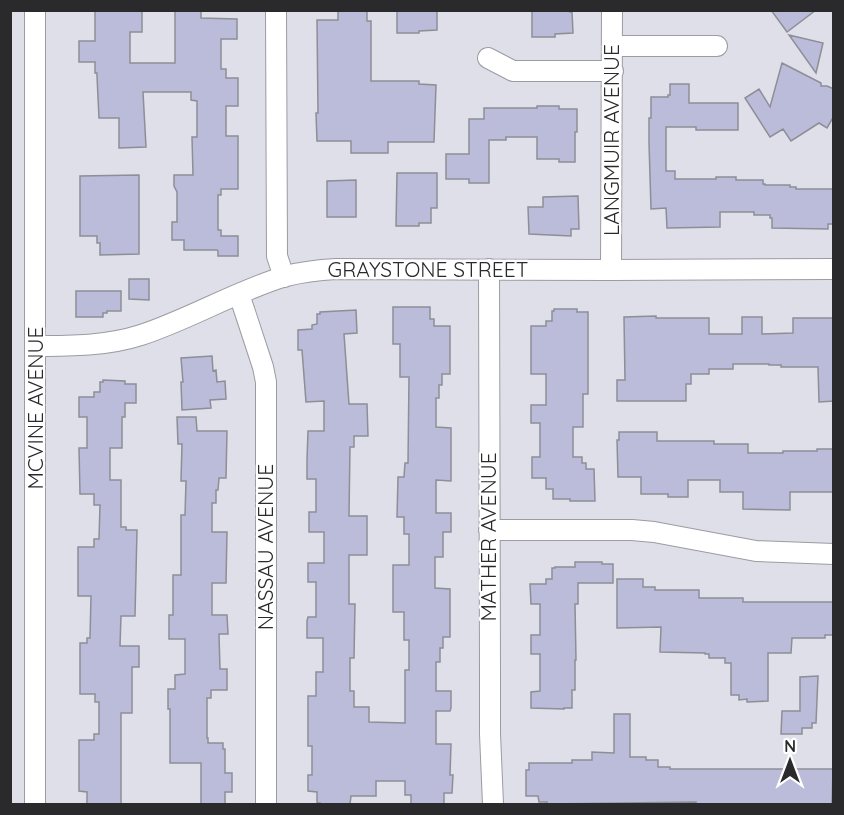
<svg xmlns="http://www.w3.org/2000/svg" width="844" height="815" font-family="Quicksand,sans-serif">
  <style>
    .building { fill: #babcd9; stroke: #8d8e96; stroke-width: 1.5 }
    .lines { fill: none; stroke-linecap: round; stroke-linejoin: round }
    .minor-casing { stroke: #9b9ba3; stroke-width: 22 }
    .minor { stroke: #fff; stroke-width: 20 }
    .labels { text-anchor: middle; stroke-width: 4.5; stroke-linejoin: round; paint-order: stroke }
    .street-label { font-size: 21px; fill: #2a2a2d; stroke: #fff }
  </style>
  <rect width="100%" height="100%" fill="#dedfe8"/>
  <!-- building -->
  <path class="building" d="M95,10H142V32H130V63H175V10H201V18L237,19V39H221V69H226V78H238V106H226V136H238V189H221V195H218V230H221V236H238V256H218V251L217,250H184V240H172V222H177V192L174,186V175H193L192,137H197V101L191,100V92H143L146,147L119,148V118H99L97,76V73H95V62H79V41H95Z
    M338,10H367V21H371V81H419V84L436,85L434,142H388V153H351V141H317L316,113H318L317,20H338Z
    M397,10H437V30L419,31V33H397Z
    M532,10H570V12H572L573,33L555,34V37H532Z
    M771,10H816L787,32Z
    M789,35L823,43L816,73Z
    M782,63L821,83V86H827L834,89V116L827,128L819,123L791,141L783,129L770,137L745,98L759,89L770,107Z
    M670,84H689V103H738V130H696V127H666V171H675V179H716V177H736V180H763V184H765V185H790V187H796V189H834V224H828V229L772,228V218H770V215H754V212H720V227L667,228L666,208L651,209L649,143V118H651V97H668V95H670Z
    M537,106H559V109H577V132H575V162H559V159H537V137H506V140H489V183H469V179H446V154H469V119H484V108H537Z
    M397,173H437V208H431V223H419V226H396Z
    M139,175V254L100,255V243H97V236H80V176Z
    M356,180V217H327V181Z
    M578,196L579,229H571V236L529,234L528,207H543V197Z
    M129,279H149V300L129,299Z
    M76,291H121V311H107V313H103V317H76Z
    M393,307H430V319H434V326H450V374H442V385H439V398H436V427L451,428V481L436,480V513H451V532H443V557H435V588L450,589V637H443V648H440V662H436V691H451V708L450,711H436V744H451L450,775H453L452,793H444V804H411V795H405V781H376V796H351L350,804H320V803H317V792L308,791V775H312V746H308V696H316V672H323V638H307V621L308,617H316V582H308V563H324V532H309V512H316V479H307V460L308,431H324V401L306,402L302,350H298V330L312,329V325L317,324V314H320V312L356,310L357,333L344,334L349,404H367L368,436H354V447H350L349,516H367V555H349V604H355L354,658H350V691H354V707H369V722L405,723V670H409V640H404V612H393V565H409V534H404V517H397L398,477H404L405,463H408L409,377H400V344H393Z
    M554,309H577V312H588V394H583V427H573V457H582V463H586V469H594L595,501H570V499H553V489H546V478H532V457H540V423H531V405H546V374H531V326H546V321H552V311H554Z
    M656,316V318H709V334H742V317H762V334L793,333V318H834V401L819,402L818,367H781V365H769V364H733V369H709V374H691V384H686V401H617V380H625L624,317Z
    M212,356L213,371L216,370L217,382L225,381L226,399L210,400L211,408L182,410L181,382H183L181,358Z
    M103,380L125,381V384H136V403H125V417H122V448H110V480H121V527H126V530H137L135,616H121L120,646H139V667H132V713H121V804H87V792L79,791V740H94V734H99V702H95V694H80V643H87V638H90L91,596H78V547H94V539H99L100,505H94V494H80L79,448H87V417H79V397H94V392H100V382H103Z
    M177,417H196L197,431H227L226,478H219L218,490H216V503H212V532H227L226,583H212V615H227L228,634H219L220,669H227V690H211V698H207V738H208V743H223V749H225V773H232V792H225V804H201V763H170V709H168V689H175V675L185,674V639H169V615H173V575H181V515H185L186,481H181L182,444H178Z
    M619,432H657V441H714V444H748V453H783V451H817V449H834V492H790V510L743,509V492H720V480H688V497H668V494H641V477H618L617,440H619Z
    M575,562H602V564H613V583H578V604H575L576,660H575V690H572V708H564V709L531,708V692L540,691V654H531V635H540V604H531L530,584H546V579H552V568H555V567H575Z
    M617,579H643V587H655V590H699V598H743V602H834V635H825V638H792L791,653H768V701L747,702V699L739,700V695H731V663H725V658H709V654H705V653L660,652L661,627L617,628Z
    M818,676L816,723H812V728H802V734H781L782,711H800V677Z
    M614,714H630V757H646V760H658V767H670V769H833L832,804H696V802L547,804V802H539L538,796H526V770H529V763H572V760H592V752L614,753Z"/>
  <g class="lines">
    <!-- minor casing -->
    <g class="minor-casing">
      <path id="minor" d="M276,10L277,256L284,277
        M612,46H717
        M488,58L513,71H613
        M489,269L490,670V734L493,804
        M611,270L612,10
        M239,294L263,367L266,382V804
        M36,346C71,346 107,346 141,335C190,319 236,291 286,276C302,272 319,270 336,269L611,270L834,269
        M489,530H632L654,532L756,551L834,554
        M35,804V10"/>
    </g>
    <!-- minor -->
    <use href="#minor" class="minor"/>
  </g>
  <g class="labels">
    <!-- street labels -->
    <g class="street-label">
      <text transform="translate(612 140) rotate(-90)" y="7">LANGMUIR AVENUE</text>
      <text x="428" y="277">GRAYSTONE STREET</text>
      <text transform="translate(36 408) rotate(-90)" y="7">MCVINE AVENUE</text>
      <text transform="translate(489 537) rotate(-90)" y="7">MATHER AVENUE</text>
      <text transform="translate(266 547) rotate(-90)" y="7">NASSAU AVENUE</text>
    </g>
  </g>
  <!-- border -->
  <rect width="844" height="815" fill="none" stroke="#2a2a2d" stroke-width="24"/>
  <!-- north arrow -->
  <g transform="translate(790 761)" stroke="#ffffff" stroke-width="4.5" paint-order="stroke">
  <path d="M0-4.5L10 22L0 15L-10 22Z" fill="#2a2a2d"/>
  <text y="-9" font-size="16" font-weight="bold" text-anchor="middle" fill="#2a2a2d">N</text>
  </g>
</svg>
